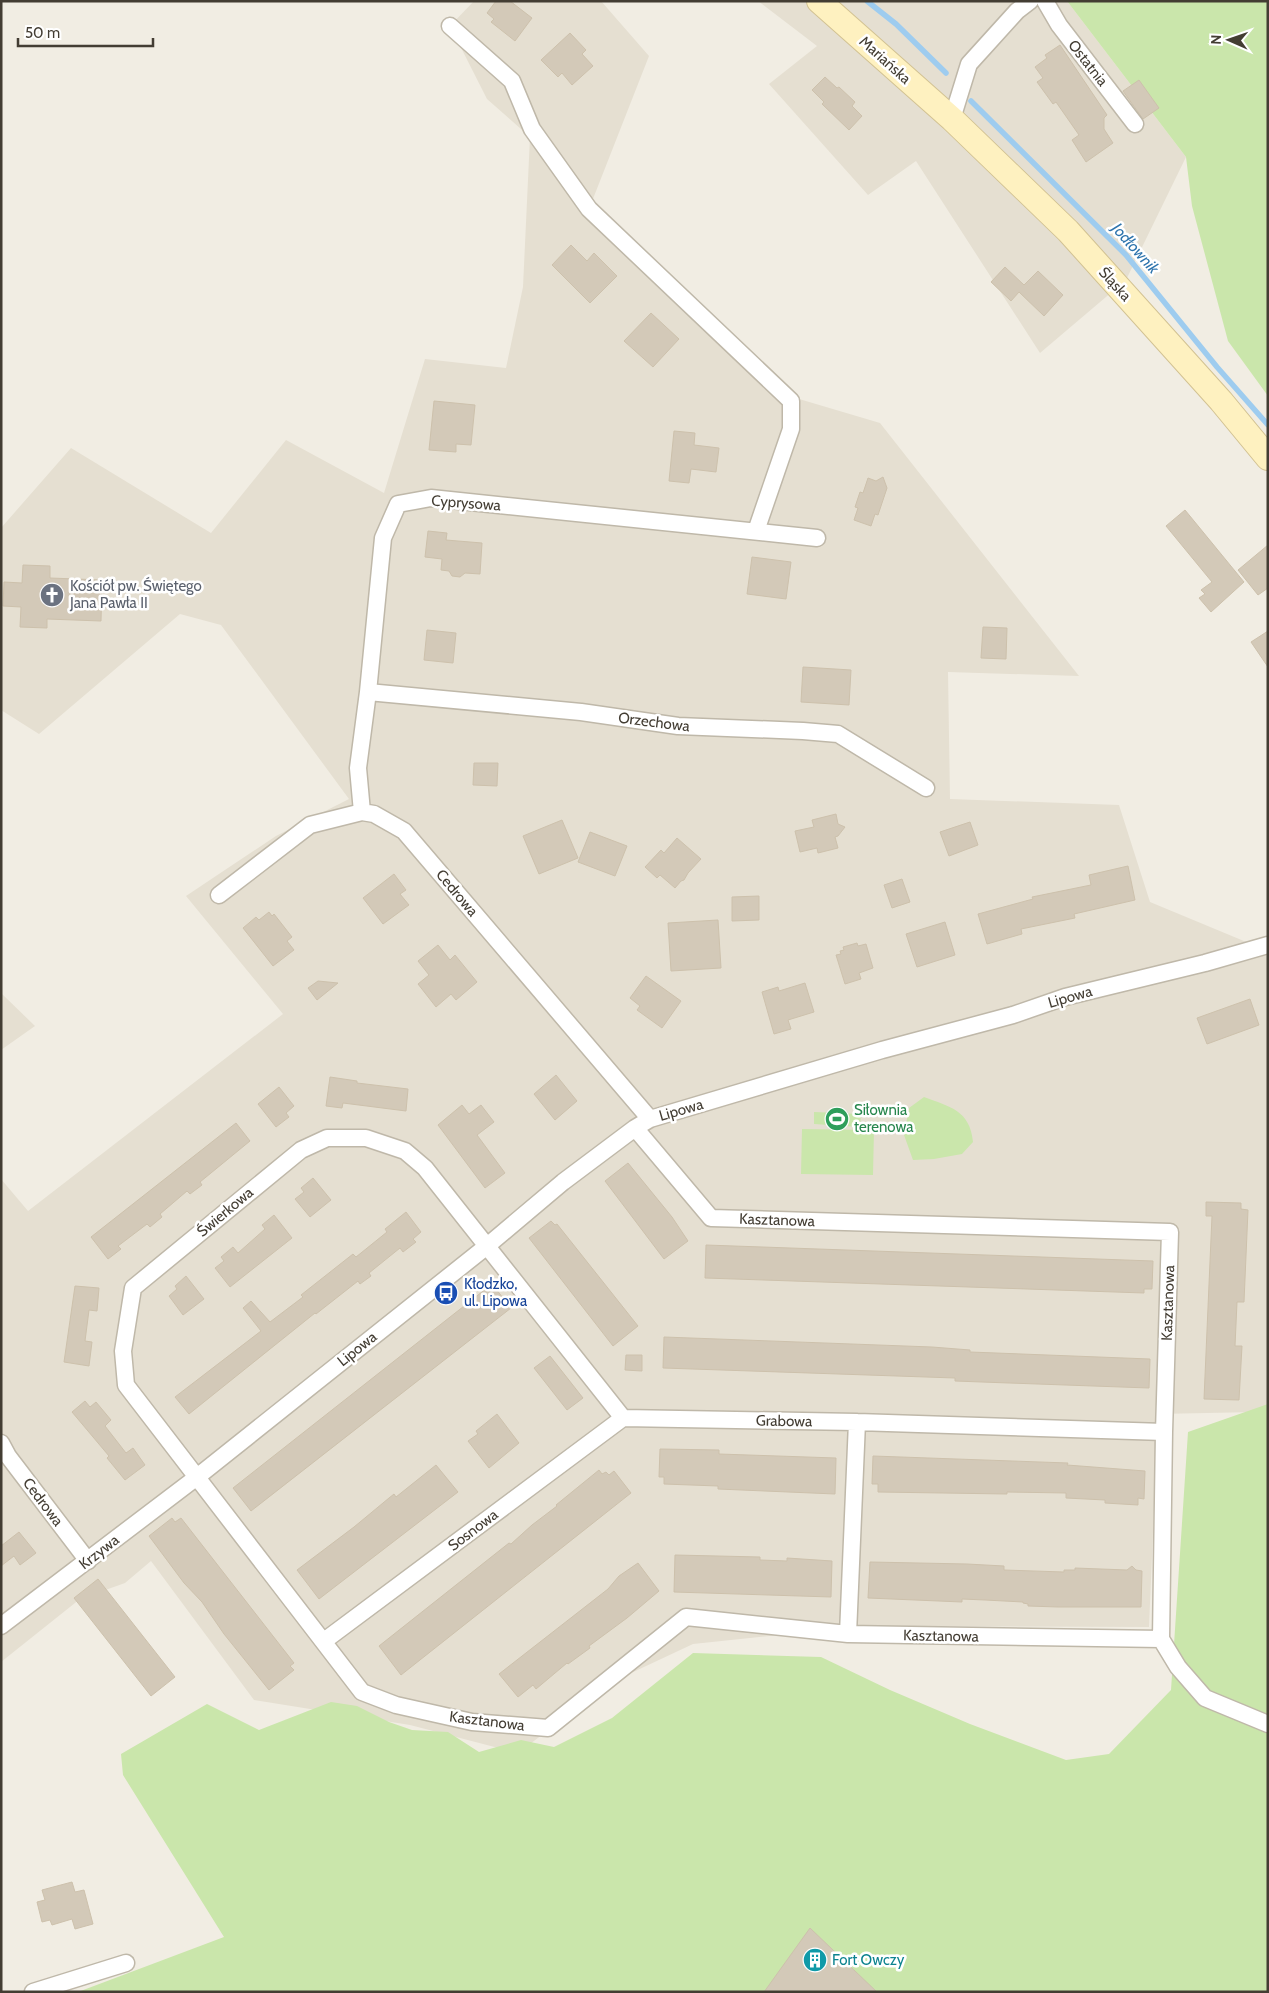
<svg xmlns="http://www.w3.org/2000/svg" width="1269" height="1993" font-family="Cabin,sans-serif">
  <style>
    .residential { fill: #e5dfd1 }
    .green { fill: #cae6ab }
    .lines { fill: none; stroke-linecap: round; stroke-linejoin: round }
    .stream { stroke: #9eccef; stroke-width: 5.5 }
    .building { fill: #d3c9b8; stroke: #cdc1ac }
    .street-casing { stroke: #bfb8a9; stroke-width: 19 }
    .secondary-casing { stroke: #d2c292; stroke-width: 26 }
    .street { stroke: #fff; stroke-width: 16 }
    .secondary { stroke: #fef1c0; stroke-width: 24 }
    .labels { text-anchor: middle; stroke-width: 5; stroke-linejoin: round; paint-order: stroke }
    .street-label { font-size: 15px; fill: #433d33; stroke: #fff }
    .worship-label { font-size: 15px; fill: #5b616d; stroke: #fff; text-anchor: start }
    .leisure-label { font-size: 15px; fill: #27864d; stroke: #fff; text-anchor: start }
    .transit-label { font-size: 15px; fill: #164399; stroke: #fff; text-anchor: start }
    .culture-label { font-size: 15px; fill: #0d838f; stroke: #fff; text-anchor: start }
    .water-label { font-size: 16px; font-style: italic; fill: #2e74ad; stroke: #fff }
  </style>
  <rect width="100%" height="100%" fill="#f1ede3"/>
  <!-- residential -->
  <path class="residential" d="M474,1H601L649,56L589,209L789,396L880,423L1079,676L948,672L950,799L1119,805L1150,902L1268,951V1406L1256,1412L1158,1414L1149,1627L866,1626L693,1644L612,1682L518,1753L410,1725L254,1700L151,1561L125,1583L80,1599L1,1662V1179L28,1211L283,1014L186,896L276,836L349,799L221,625L180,614L39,734L1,710V528L71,448L211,533L286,440L384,493L425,359L506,368L523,287L530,137L487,99L450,26Z
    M758,1H1067L1186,157L1126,280L1040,353L916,161L868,195L769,84L817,46Z
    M1,993L35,1026L1,1050Z"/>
  <!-- green -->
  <path class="green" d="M1067,1H1268V396L1228,341L1192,206L1186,157Z
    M924,1097C950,1107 970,1110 973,1142L962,1154L934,1159L913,1160L904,1135L909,1108Z
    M814,1112L861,1114L860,1127L814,1124Z
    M802,1129L874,1130L873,1175L801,1174Z
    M1268,1404V1992H78L224,1937L123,1775L121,1754L207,1704L259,1730L331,1702L357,1706L389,1722L412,1730L448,1732L479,1752L521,1740L554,1747L612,1718L693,1653L821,1657L890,1690L970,1724L1066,1760L1109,1754L1171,1690L1188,1432Z"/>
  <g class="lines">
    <!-- stream -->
    <path class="stream" d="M867,1L896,24L946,73
      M971,101L1126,255L1217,367L1268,425"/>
  </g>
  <!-- building -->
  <path class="building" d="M496,1H510L532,18L515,41L491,22L494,19L487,13Z
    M570,33L586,50L582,54L593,66L572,85L562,73L558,77L541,60Z
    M1060,45L1107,115L1104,118V129L1113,143L1086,162L1072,140L1079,135L1056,102L1053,104L1037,82L1043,78L1035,67L1047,58L1045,55Z
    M825,77L837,88L839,87L855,102L852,106L862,116L849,130L822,104L824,102L812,90Z
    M1139,80L1159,108L1143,119L1123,91Z
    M571,245L587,261L594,253L617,276L590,303L552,265Z
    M1005,267L1024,285L1038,271L1063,295L1044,316L1019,292L1011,301L991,282Z
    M651,313L679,339L653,367L624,341Z
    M434,401L475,405L471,445L456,444V452L429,450Z
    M674,431L695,433L694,445L719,448L716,472L691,469L689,483L669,481Z
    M883,477L887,488L878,515L875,514L871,526L854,520L858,508L855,507L860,492L863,493L868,478L876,481Z
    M1185,510L1244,582L1211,612L1199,598L1205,594L1201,590L1212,582L1166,526Z
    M428,531L447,533L446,540L482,543L480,574L465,573L460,577L452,576L449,571L441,570L442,559L425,557Z
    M1268,545V588L1258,595L1238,570Z
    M752,557L791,562L786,599L747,594Z
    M23,565L50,566V578L102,580L101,621L47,619V628L20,627L21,607L3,606L4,582L22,583Z
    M983,627L1007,628L1006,659L981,658Z
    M427,630L456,633L453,663L424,660Z
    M1268,631V667L1251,642Z
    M803,667L851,670L849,705L801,702Z
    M474,763H498L497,786L473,785Z
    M836,814L838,824L845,827L838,836L835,837L838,848L818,853L817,848L800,852L795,831L814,827L812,820Z
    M562,820L578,858L539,874L523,836Z
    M970,822L978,845L949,856L940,832Z
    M590,832L627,846L615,876L578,862Z
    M677,838L701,859L688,873L684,880L681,881L675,888L660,875L657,878L645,867L661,850L664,853Z
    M1128,866L1135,900L1074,914L1075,918L1021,929L1022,934L987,944L978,914L1033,899L1032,897L1091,885L1089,875Z
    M394,874L406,890L400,894L409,905L383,924L363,898Z
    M902,879L910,902L892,908L884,885Z
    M759,896V920L732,921V897Z
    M269,912L272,916L274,914L292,937L287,941L294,950L273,966L243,928L256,917L259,920Z
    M718,920L721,968L671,971L668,923Z
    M945,922L955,955L917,967L906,934Z
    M857,943L858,946L866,944L873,968L859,973L861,979L845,984L836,955L841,954L840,951L844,950L843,947Z
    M438,945L450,960L455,955L477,982L456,1000L451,994L436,1007L418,984L429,975L418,961Z
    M646,976L681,1001L662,1028L637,1010L640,1006L630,998Z
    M318,981L338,983L317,1000L308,988Z
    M805,983L814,1012L788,1020L791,1029L774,1034L762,992L778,987L779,991Z
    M1250,999L1259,1025L1207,1044L1197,1018Z
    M556,1075L577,1101L555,1120L534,1094Z
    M330,1077L357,1081V1083L408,1089L406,1111L343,1103L342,1108L326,1106Z
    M279,1087L294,1106L286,1113L289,1117L276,1127L258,1104Z
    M462,1105L469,1114L481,1105L494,1122L477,1135L505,1173L485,1188L438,1125Z
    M236,1123L250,1141L200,1182L202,1185L190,1194L187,1191L160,1214L162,1217L150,1227L147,1224L118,1246L121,1249L108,1259L91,1237Z
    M628,1163L672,1217L688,1241L664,1259L605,1181Z
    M313,1178L331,1200L310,1217L295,1199L304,1192L301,1188Z
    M1206,1202L1241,1203V1209L1248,1210L1244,1302H1237L1235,1346H1242L1239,1400L1204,1399L1212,1216H1206Z
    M406,1212L421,1232L413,1239L416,1242L403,1252L400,1248L369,1273L371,1276L360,1284L358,1281L316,1314L315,1313L189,1414L175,1397L261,1331L243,1308L251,1301L270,1322L303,1297L301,1295L353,1254L356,1257L387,1232L385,1229Z
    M274,1215L292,1238L230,1287L215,1268L224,1261L221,1257L233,1247L238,1253L265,1229L262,1225Z
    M551,1221L555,1225L557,1224L638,1326L613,1346L529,1238Z
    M706,1245L1153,1261L1152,1289H1144V1293L705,1278Z
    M186,1276L204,1299L183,1315L169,1296L177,1289L175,1286Z
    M492,1284L511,1308L251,1511L233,1488Z
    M75,1286L99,1288L97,1311L89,1310L85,1341L92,1342L89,1366L64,1362Z
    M664,1337L932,1347L970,1350V1352L1150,1359L1149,1388L1009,1383L955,1381V1378L663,1368Z
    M626,1355H642V1371L625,1370Z
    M550,1356L583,1398L567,1410L534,1368Z
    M85,1401L90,1407L96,1402L111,1420L105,1426L126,1453L133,1448L145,1465L125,1480L107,1458L109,1456L72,1412Z
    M497,1414L519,1443L489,1468L468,1441L478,1434L476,1431Z
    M660,1449L719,1450V1454L836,1458L835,1494L718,1489V1486L664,1484V1477H659Z
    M873,1456L1068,1463L1067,1465L1145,1471L1144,1499L1138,1498V1505L1105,1503V1500L1066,1498V1493L1007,1492V1494L878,1492V1484H872Z
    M436,1465L458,1492L319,1599L297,1570L354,1527L389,1498L394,1494L396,1497Z
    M599,1470L602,1474L606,1472L609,1475L614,1471L631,1493L401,1675L379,1646L509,1543L511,1544L532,1525L557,1506L556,1505Z
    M172,1518L175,1522L181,1518L294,1663L290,1666L294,1670L269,1690L224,1634L202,1602L184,1583L149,1536Z
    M19,1532L36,1553L20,1565L14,1556L1,1566V1546Z
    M675,1555L760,1557V1560L787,1561V1558L832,1561L831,1597L674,1592Z
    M870,1562L967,1564L1004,1566V1570L1064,1572V1570H1075V1568L1127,1570L1132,1566L1136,1570L1142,1571L1141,1607H1058L1028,1606V1604L1023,1603V1602L985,1600L962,1599V1602L868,1598Z
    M638,1563L659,1591L627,1618L589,1646L590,1648L568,1664L567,1663L536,1689L533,1685L518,1697L499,1674L608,1589L619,1576Z
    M98,1579L175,1677L151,1696L74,1598Z
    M72,1882L75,1892L84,1890L93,1924L75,1929L72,1919L52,1925L50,1920L42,1922L37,1902L45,1900L42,1890Z
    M810,1928L877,1992H764Z"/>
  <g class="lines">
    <!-- street casing -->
    <g class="street-casing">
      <path id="street" d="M1045,1L1059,25L1135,124
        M450,26L512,81L532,129L589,209L791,401V429L756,531
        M952,119L969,64L1017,11L1030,1
        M368,692L581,712L678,726L803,731L838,734L926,788
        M362,812L358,768L368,692L383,538L398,504L431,498L817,538
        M219,895L310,825L362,812L374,814L404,831L650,1119
        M635,1128L711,1218L1170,1232L1164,1432L1161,1639
        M623,1418L425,1168L405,1151L366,1138H327L301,1150L133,1288L123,1351L126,1385L362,1692L396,1705L472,1722L548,1728L686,1617L848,1634L1161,1639
        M623,1418L857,1422L1164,1432
        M1,1443L8,1456L88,1561
        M1,1626L197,1477L487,1246L563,1182L635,1128L650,1119L882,1050L1013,1015L1065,997L1205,963L1268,945
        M848,1634L857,1422
        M1161,1639L1178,1667L1205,1698L1268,1724
        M324,1641L623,1418
        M33,1992L126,1963"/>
    </g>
    <!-- secondary casing -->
    <g class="secondary-casing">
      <path id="secondary" d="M819,1L952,119L1068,231L1221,401L1268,458"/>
    </g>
    <!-- street -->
    <use href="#street" class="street"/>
    <!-- secondary -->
    <use href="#secondary" class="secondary"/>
  </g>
  <!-- icons -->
  <defs>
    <g id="church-disc" transform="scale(1.25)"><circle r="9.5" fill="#6b7280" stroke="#fff"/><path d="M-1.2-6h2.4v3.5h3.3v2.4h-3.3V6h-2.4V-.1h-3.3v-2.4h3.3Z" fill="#fff"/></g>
    <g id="stadium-disc" transform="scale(1.25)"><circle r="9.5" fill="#2e9e5b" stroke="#fff"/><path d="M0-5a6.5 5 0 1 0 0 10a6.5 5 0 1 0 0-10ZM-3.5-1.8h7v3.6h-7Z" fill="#fff"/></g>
    <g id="bus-disc" transform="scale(1.25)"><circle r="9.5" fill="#1a4fb4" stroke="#fff"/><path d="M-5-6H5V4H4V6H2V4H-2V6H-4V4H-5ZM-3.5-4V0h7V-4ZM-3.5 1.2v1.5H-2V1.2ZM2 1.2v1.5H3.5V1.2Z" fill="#fff"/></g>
    <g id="building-disc" transform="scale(1.25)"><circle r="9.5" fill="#0f9aa8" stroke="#fff"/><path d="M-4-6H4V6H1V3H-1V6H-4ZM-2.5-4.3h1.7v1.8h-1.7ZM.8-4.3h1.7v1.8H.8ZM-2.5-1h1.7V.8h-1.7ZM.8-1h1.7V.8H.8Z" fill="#fff"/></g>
  </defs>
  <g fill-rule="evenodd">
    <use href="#church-disc" x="52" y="595"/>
    <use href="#stadium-disc" x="837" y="1119"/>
    <use href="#bus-disc" x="446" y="1293"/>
    <use href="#building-disc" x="815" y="1960"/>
  </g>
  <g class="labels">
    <!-- street labels -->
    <g class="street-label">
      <text transform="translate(885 60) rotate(42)" y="5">Mariańska</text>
      <text transform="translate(1088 63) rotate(52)" y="5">Ostatnia</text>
      <text transform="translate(1115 284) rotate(48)" y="5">Śląska</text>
      <text transform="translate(466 503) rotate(4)" y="5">Cyprysowa</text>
      <text transform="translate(654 722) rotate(7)" y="5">Orzechowa</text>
      <text transform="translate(457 893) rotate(50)" y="5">Cedrowa</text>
      <text transform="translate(1070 997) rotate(-16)" y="5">Lipowa</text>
      <text transform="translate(681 1110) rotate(-16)" y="5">Lipowa</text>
      <text transform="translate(225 1212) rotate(-40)" y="5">Świerkowa</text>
      <text transform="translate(777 1220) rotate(2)" y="5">Kasztanowa</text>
      <text transform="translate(1168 1303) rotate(-88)" y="5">Kasztanowa</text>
      <text transform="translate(357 1349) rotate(-39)" y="5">Lipowa</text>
      <text transform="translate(784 1421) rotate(1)" y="5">Grabowa</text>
      <text transform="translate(43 1502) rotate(53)" y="5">Cedrowa</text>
      <text transform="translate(473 1530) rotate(-37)" y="5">Sosnowa</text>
      <text transform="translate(99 1552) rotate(-38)" y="5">Krzywa</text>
      <text transform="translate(941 1636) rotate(1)" y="5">Kasztanowa</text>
      <text transform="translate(487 1721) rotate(7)" y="5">Kasztanowa</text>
    </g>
    <!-- worship labels -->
    <g class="worship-label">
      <text x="70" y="591">Kościół pw. Świętego<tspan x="70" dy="17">Jana Pawła II</tspan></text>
    </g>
    <!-- leisure labels -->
    <g class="leisure-label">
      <text x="854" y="1115">Siłownia<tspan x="854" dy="17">terenowa</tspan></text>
    </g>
    <!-- transit labels -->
    <g class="transit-label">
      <text x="464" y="1289">Kłodzko,<tspan x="464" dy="17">ul. Lipowa</tspan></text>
    </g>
    <!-- culture labels -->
    <g class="culture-label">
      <text x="832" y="1965">Fort Owczy</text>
    </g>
    <!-- water labels -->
    <g class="water-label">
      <text transform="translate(1136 248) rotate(48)" y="6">Jodłownik</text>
    </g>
  </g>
  <!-- border -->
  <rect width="1269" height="1993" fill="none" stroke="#433d33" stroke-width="5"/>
  <!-- north arrow -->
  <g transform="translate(1229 40) rotate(272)" stroke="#ffffff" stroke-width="4" paint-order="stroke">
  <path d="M0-4L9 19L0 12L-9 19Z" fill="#433d33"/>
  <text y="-8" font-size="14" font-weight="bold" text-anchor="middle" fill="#433d33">N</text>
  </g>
  <!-- scale -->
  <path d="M18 38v8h135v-8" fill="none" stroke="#433d33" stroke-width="2.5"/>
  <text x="25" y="38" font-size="15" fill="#433d33" stroke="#ffffff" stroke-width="4" paint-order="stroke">50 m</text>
</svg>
